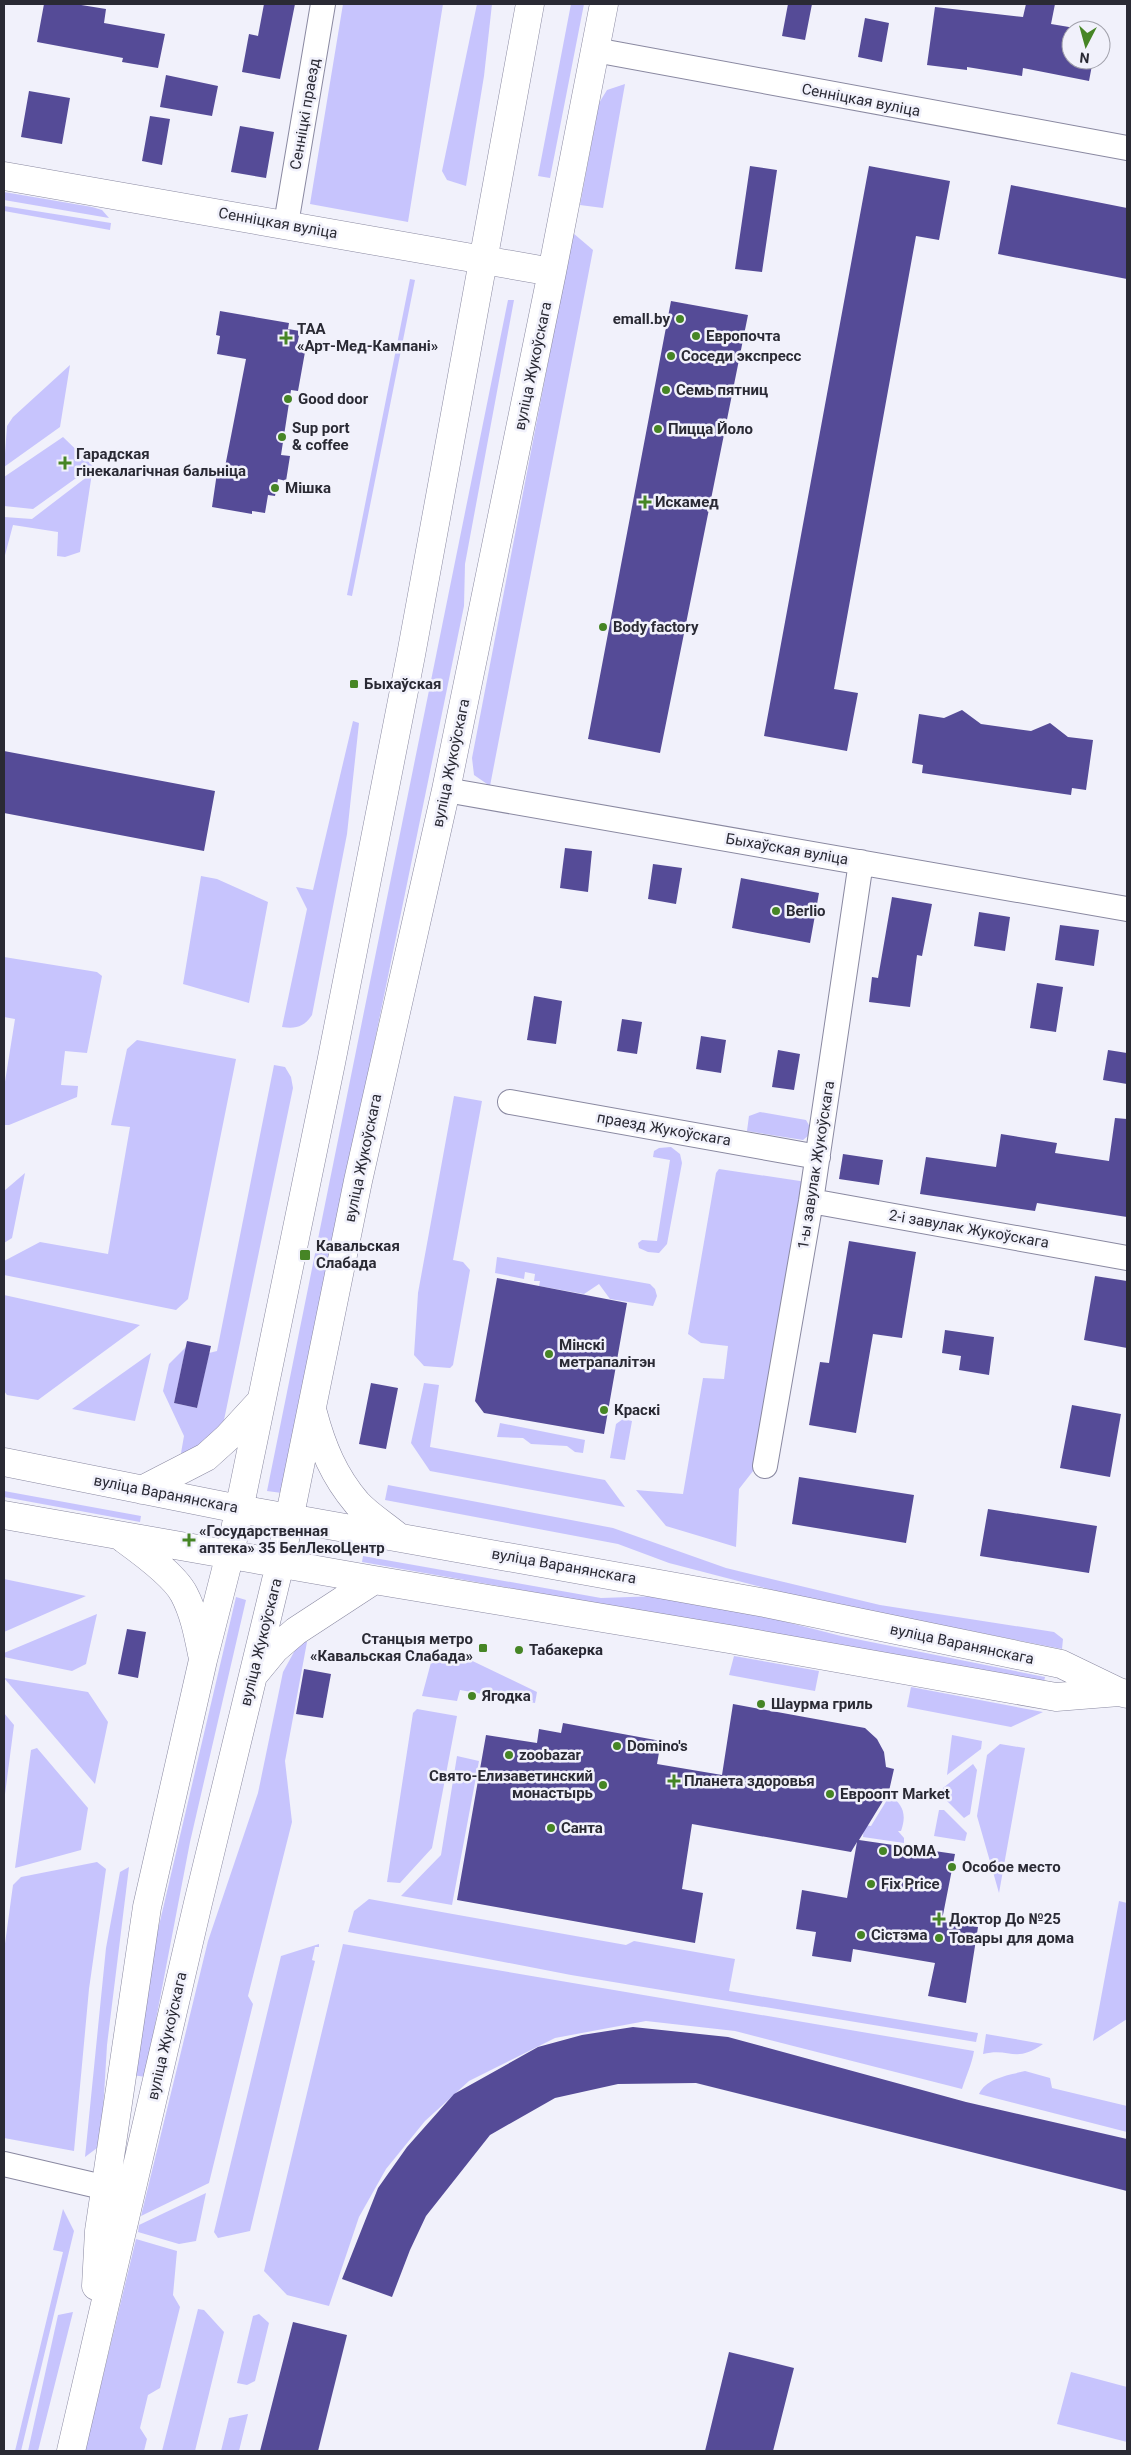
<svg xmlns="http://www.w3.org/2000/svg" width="1131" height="2455" font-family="Roboto,sans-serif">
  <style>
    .green { fill: #c7c4fd }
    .building { fill: #554b97 }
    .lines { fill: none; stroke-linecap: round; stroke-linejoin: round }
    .street-casing { stroke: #8a89a1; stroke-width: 26 }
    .secondary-casing { stroke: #8a89a1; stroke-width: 29 }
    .street { stroke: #fff; stroke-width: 24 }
    .secondary { stroke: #fff; stroke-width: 28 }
    .poi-dot { fill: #468525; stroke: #f1f1fb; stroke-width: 2 }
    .labels { text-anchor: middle; stroke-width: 5; stroke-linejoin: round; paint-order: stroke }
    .street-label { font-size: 15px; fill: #2a2a34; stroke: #f1f1fb }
    .poi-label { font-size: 15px; font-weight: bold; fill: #2a2a34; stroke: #f1f1fb; text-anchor: start }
  </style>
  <rect width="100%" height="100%" fill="#f1f1fb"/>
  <!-- green -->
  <path class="green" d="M343,4H443L408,222L310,204Z
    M477,4H492L484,76L466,186L447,180L442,171Z
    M571,4H584L550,178L538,176Z
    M625,84L603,208L580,205L599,103L607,90Z
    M4,192L92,207L102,210L109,218L4,200Z
    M4,206L111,223L110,230L4,211Z
    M573,233L593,250L490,786L474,775L472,758Z
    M410,279L415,280L352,596L347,595Z
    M508,300H514L465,564L464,606L282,1493L267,1491Z
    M70,365L60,427L4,467L7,426L13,417Z
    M63,437L93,466L33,509L4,506V477Z
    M92,473L80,552L65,557L57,556L58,532L13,525L4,559V517L32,519Z
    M353,721L359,723L347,834L312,1015C304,1027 296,1029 282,1027L307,909L296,887L313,890Z
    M201,876L217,879L268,902L249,1003L183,984Z
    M4,957L97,972L102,976L87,1053L65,1051L61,1085L78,1086L77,1097L9,1125H4V1088L15,1019L4,1017Z
    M137,1040L236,1059L188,1299L176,1310L4,1275V1261L40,1242L108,1254L130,1127L111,1125L127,1049Z
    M274,1065L285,1067L291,1077L293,1088L224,1420C214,1435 201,1453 181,1453L184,1436L163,1391L169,1364L186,1347L174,1403L197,1408L209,1353L217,1351Z
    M454,1096L482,1101L453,1260L463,1262L470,1270L453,1365L450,1368L424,1366L414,1355L418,1293Z
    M760,1112L806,1120L810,1127L809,1135L803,1140L747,1131L749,1116Z
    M671,1147L680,1154L682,1163L667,1244L659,1253L648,1252L639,1248L638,1243L642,1240L657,1241L670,1160L653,1157L654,1151L659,1148Z
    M719,1169L800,1181L806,1183L757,1466L739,1489L736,1547L666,1526L636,1490L683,1494L703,1378L724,1379L728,1346L701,1343L688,1334L716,1173Z
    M25,1173L12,1238L4,1243V1191Z
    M497,1257L650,1284L655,1289L657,1296L653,1306L610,1299L599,1284L584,1294L539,1286L540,1281H534L535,1274L525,1272L524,1279L495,1273Z
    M4,1295L140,1325L38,1400L7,1395L4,1391Z
    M151,1353L135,1421L72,1409Z
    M424,1383L439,1385L430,1447L605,1480L625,1507L430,1471L411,1443Z
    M623,1419L632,1421L625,1460L610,1458L616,1424Z
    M500,1423L585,1440L583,1453L575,1452L567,1446L531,1444L523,1438L497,1437Z
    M388,1485L613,1528L726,1568L880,1605L1054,1632L1063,1639L1062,1649L803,1598L669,1563L618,1544L385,1500Z
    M4,1491L141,1516L140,1522L4,1497Z
    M363,1556L601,1598L660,1596L700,1600L841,1636L1045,1677L1044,1682L362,1562Z
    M4,1579L86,1596L4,1632Z
    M236,1597L246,1600L190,1842L145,2077L133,2075L146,1981Z
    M97,1614L86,1664L72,1671L4,1657V1653Z
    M300,1641L307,1642L285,1761L292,1822L248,1996L253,2004L209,2183L141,2216L208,1941L258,1793L283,1672Z
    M435,1653L460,1655L537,1692L535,1703L460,1690L457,1701L422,1696L433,1655Z
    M734,1656L819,1671L815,1691L729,1675Z
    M4,1678L88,1692L108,1722L95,1784Z
    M911,1687L1043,1712L1011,1727L907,1707Z
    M417,1709L457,1716L432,1848L400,1883L387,1882L413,1713Z
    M4,1713L14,1725L4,1802Z
    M952,1735L982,1741L981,1749L947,1775Z
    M1000,1744L1025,1748L999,1893L977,1816L987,1755Z
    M37,1748L88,1808L81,1850L15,1868L31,1750Z
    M457,1756L479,1761L452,1905L401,1896L441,1855Z
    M973,1764L977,1770L970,1814L964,1818L942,1796L943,1788Z
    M890,1795C903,1805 907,1814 901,1831H898L904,1838V1843L863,1837L864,1825L871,1826Z
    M939,1810H944L967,1833L965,1841L934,1836Z
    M97,1862L106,1869L89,1989L74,2151L4,2138V1951L13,1885L21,1877Z
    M129,1867L107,2045L101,2145L85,2157L106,1948L120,1872Z
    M369,1899L626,1945L634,1941L735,1959L729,1991L978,2033L976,2042L571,1975L348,1932L354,1911Z
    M1119,1901L1127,1903V2019L1093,2041Z
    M319,1944V1947H315L312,1960L315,1961L250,2231L218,2238L214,2232L281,1956Z
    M343,1944L974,2051C972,2064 966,2076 962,2089L735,2031L646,2021L555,2038L469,2081L425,2121L386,2169L359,2217L329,2306L287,2295L264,2271Z
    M986,2034L1043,2044C1015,2064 1010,2047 983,2054Z
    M1025,2071L1050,2078L1052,2088L1127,2106V2132L979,2094C986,2078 1009,2075 1025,2071Z
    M206,2193L196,2241L179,2244L138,2232L139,2225Z
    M63,2209L74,2231L21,2451H15L63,2252L53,2250Z
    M136,2239L177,2251L173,2295L180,2307L160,2388L148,2395L140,2428L147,2439L144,2451H85Z
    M198,2309L204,2310L224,2332L195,2451H162Z
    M73,2312L38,2451H28L58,2315Z
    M259,2314L269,2323L255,2381L247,2385L237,2383L253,2316Z
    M1071,2372L1127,2387V2442L1057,2424Z
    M248,2414L239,2451H221L229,2418Z"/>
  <!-- building -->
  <path class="building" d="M44,4H75L106,9L104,23L165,34L158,68L122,62L123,58L37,42Z
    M264,4H295L280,79L242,72L249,34L258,36Z
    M788,4H812L805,40L782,36Z
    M1026,4H1055L1051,24L1087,30H1071V60H1093L1089,81L1023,68L1022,76L967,67V70L927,65L935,7L1023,17Z
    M865,18L889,23L882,62L858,57Z
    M166,75L218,86L212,116L160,107Z
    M29,91L70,98L62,144L21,137Z
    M150,116L170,119L162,165L142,161Z
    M240,126L274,132L266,178L231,172Z
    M750,166L777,170L762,272L735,269Z
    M869,166L950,181L939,240L916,236L834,689L858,693L847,751L764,736Z
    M1011,185L1127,208V279L998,254Z
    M671,301L748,315L660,753L588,739Z
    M220,311L289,323L288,329L300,331L296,350L305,352L298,391L291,390L281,455L290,456L286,481L278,479L275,496L268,495L265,513L252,511V514L212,507L218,466L225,467L246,359L217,354L220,336L216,335Z
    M962,710L981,724L1031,731L1050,723L1068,737L1093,740L1086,790L1072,788L1071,795L922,773L923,765L912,763L919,714L944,718Z
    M4,751L215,791L204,851L4,813Z
    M565,848L592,851L588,892L560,888Z
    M653,864L682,868L676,904L648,899Z
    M741,878L819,893L810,943L732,928Z
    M892,897L932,904L922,956L917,955L910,1007L869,1002L872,977L878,978Z
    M979,912L1010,917L1005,951L974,946Z
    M1060,925L1099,930L1094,966L1055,960Z
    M1037,983L1063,987L1056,1032L1030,1028Z
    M534,996L562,1001L556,1044L527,1040Z
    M622,1019L642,1022L637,1054L617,1051Z
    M701,1036L726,1040L721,1073L696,1069Z
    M778,1050L800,1054L794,1090L772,1087Z
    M1108,1050L1127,1053V1084L1103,1080Z
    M1115,1118L1127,1119V1217L1037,1203L1035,1211L920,1194L926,1157L996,1167L1001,1134L1057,1143L1055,1153L1109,1161Z
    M843,1154L883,1160L879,1185L839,1179Z
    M849,1241L916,1252L902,1338L873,1334L856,1433L809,1425L820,1362L829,1363Z
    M1095,1276L1127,1281V1348L1084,1340Z
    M497,1278L627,1303L604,1434L484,1413L475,1401Z
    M945,1330L994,1337L989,1375L959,1370L961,1356L942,1353Z
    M187,1341L211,1346L197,1408L174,1403Z
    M371,1383L398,1388L386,1449L359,1444Z
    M1072,1405L1121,1414L1110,1477L1060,1468Z
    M799,1477L914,1495L906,1543L792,1524Z
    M988,1509L1097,1526L1089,1573L980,1556Z
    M127,1629L146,1632L138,1678L118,1674Z
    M304,1669L331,1674L323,1718L296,1714Z
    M733,1704L865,1728L877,1739L884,1752L886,1767L894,1769L889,1791L859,1840L955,1854L942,1920L978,1927L966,2003L928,1996L935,1963L853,1949L851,1962L812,1956L816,1932L796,1929L802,1890L847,1898L857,1842L851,1852L692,1824L682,1889L703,1893L695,1943L457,1900L486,1735L537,1743L539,1729L561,1733L563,1723L661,1741L657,1764L722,1775Z
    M633,2027L728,2037L966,2102L1127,2139V2191L696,2083L618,2084L555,2098L490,2135L426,2216L410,2250L392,2297L342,2279L378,2188L407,2147L454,2094L538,2047L582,2035Z
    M293,2322L347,2335L318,2451H260Z
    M729,2352L794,2368L773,2451H705Z"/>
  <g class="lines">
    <!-- street casing -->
    <g class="street-casing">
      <path id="street" d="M595,50L1127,148
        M286,224L323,4
        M446,790L1127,909
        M510,1102L818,1157
        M811,1201L1127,1258
        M765,1466L811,1201L861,862
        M4,2164L124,2192"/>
    </g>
    <!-- secondary casing -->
    <g class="secondary-casing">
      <path id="secondary" d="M4,176L552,272
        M313,1413C322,1447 334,1476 357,1503C368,1515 384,1525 396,1535
        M4,1462L239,1509L765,1603L1061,1664L1119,1692L1127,1694
        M142,1490L206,1457L227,1438L261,1401
        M4,1515L374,1580L729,1639L1056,1697L1119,1692
        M124,1539C142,1552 174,1575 184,1594C194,1613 198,1634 202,1654
        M256,1672L275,1649L296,1631L374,1580
        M96,2286L99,2231L147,1907L203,1660L230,1554L331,1063L411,655L530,4
        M71,2451L198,1903L280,1564L358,1181L446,790L552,272L604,4"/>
    </g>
    <!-- street -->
    <use href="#street" class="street"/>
    <!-- secondary -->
    <use href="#secondary" class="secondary"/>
  </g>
  <!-- markers -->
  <g class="poi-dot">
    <circle cx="680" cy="319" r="5"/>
    <circle cx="696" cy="336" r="5"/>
    <path d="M283.5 330.5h5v5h5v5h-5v5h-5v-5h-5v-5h5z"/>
    <circle cx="671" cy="356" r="5"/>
    <circle cx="666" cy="390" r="5"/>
    <circle cx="288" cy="399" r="5"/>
    <circle cx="658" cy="429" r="5"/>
    <circle cx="282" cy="437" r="5"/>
    <path d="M62.5 455.5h5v5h5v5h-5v5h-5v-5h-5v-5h5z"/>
    <circle cx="275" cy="488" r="5"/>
    <path d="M642.5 494.5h5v5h5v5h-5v5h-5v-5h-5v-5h5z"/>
    <circle cx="603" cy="627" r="5"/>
    <rect x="349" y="679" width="10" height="10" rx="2.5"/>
    <circle cx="776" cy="911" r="5"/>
    <rect x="299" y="1249" width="12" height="12" rx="2.5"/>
    <circle cx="549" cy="1354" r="5"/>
    <circle cx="604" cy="1410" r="5"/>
    <path d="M186.5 1532.5h5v5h5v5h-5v5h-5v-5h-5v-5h5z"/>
    <rect x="478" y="1643" width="10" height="10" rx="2.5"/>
    <circle cx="519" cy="1650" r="5"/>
    <circle cx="472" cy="1696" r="5"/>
    <circle cx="761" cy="1704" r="5"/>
    <circle cx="617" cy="1746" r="5"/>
    <circle cx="509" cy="1755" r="5"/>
    <path d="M671.5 1773.5h5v5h5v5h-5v5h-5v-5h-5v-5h5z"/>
    <circle cx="603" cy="1785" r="5"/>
    <circle cx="830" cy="1794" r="5"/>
    <circle cx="551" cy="1828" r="5"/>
    <circle cx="883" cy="1851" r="5"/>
    <circle cx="952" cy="1867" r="5"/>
    <circle cx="871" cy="1884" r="5"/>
    <path d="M936.5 1911.5h5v5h5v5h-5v5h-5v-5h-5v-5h5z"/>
    <circle cx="861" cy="1935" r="5"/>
    <circle cx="939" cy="1938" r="5"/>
  </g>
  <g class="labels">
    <!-- street labels -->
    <g class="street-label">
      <text transform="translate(861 100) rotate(11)" y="5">Сенніцкая вуліца</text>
      <text transform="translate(305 114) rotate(-80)" y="5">Сенніцкі праезд</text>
      <text transform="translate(278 223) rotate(10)" y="5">Сенніцкая вуліца</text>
      <text transform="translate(533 366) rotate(-78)" y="5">вуліца Жукоўскага</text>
      <text transform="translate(451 763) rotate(-78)" y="5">вуліца Жукоўскага</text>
      <text transform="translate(787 849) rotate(10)" y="5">Быхаўская вуліца</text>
      <text transform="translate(664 1129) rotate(10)" y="5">праезд Жукоўскага</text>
      <text transform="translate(363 1158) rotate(-78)" y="5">вуліца Жукоўскага</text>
      <text transform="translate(816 1165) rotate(-81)" y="5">1-ы завулак Жукоўскага</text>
      <text transform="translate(969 1229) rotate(10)" y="5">2-і завулак Жукоўскага</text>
      <text transform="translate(166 1494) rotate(11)" y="5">вуліца Варанянскага</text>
      <text transform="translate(564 1566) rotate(10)" y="5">вуліца Варанянскага</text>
      <text transform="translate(261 1642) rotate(-76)" y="5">вуліца Жукоўскага</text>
      <text transform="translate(962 1644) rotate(12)" y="5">вуліца Варанянскага</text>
      <text transform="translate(167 2036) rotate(-77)" y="5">вуліца Жукоўскага</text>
    </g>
    <!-- poi labels -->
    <g class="poi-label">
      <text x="670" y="324" text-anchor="end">emall.by</text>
      <text x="297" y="334">ТАА<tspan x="297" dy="17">«Арт-Мед-Кампані»</tspan></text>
      <text x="706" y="341">Европочта</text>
      <text x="681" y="361">Соседи экспресс</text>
      <text x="676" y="395">Семь пятниц</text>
      <text x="298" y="404">Good door</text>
      <text x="292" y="433">Sup port<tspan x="292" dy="17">&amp; coffee</tspan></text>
      <text x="668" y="434">Пицца Йоло</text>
      <text x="76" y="459">Гарадская<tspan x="76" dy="17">гінекалагічная бальніца</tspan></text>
      <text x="285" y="493">Мішка</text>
      <text x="655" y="507">Искамед</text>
      <text x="613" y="632">Body factory</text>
      <text x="364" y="689">Быхаўская</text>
      <text x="786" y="916">Berlio</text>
      <text x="316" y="1251">Кавальская<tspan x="316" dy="17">Слабада</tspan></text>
      <text x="559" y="1350">Мінскі<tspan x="559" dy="17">метрапалітэн</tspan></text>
      <text x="614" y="1415">Краскі</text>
      <text x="199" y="1536">«Государственная<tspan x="199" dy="17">аптека» 35 БелЛекоЦентр</tspan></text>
      <text x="473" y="1644" text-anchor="end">Станцыя метро<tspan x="473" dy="17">«Кавальская Слабада»</tspan></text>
      <text x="529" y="1655">Табакерка</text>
      <text x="482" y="1701">Ягодка</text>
      <text x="771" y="1709">Шаурма гриль</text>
      <text x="627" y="1751">Domino's</text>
      <text x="519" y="1760">zoobazar</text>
      <text x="593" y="1781" text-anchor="end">Свято-Елизаветинский<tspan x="593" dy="17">монастырь</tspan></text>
      <text x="684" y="1786">Планета здоровья</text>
      <text x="840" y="1799">Евроопт Market</text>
      <text x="561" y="1833">Санта</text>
      <text x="893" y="1856">DOMA</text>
      <text x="962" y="1872">Особое место</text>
      <text x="881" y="1889">Fix Price</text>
      <text x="949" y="1924">Доктор До №25</text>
      <text x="871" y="1940">Сістэма</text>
      <text x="949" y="1943">Товары для дома</text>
    </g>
  </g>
  <!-- border -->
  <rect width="1131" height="2455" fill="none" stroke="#2a2a34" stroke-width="10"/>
  <!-- north arrow -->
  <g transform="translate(1086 45) rotate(186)"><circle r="24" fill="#f1f1fb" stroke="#a1a1ab"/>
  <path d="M0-4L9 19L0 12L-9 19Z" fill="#468525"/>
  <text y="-8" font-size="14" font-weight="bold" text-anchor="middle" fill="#2a2a34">N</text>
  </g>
</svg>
